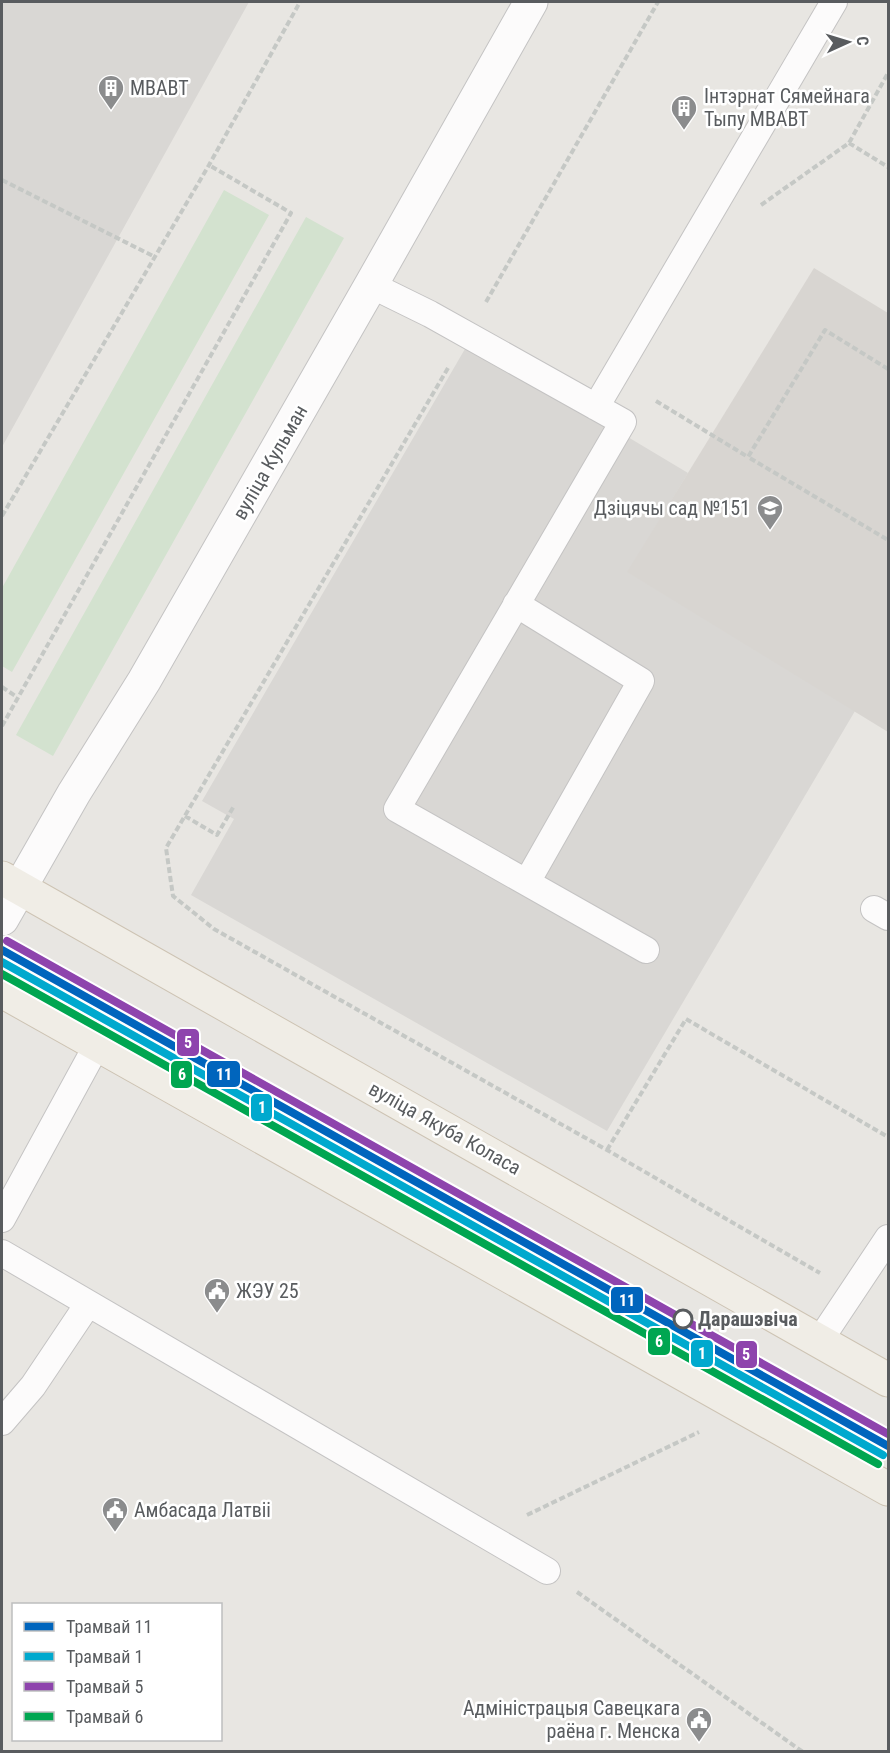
<svg xmlns="http://www.w3.org/2000/svg" width="890" height="1753" font-family="'Roboto Condensed',sans-serif">
  <style>
    .industrial { fill: #d9d7d4 }
    .education { fill: #d8d5d1 }
    .green { fill: #d3e2cf }
    .lines { fill: none; stroke-linecap: round; stroke-linejoin: round }
    .service-casing { stroke: #c4c3c3; stroke-width: 28 }
    .minor-casing { stroke: #c4c3c3; stroke-width: 35 }
    .primary-casing { stroke: #cdc3b3; stroke-width: 35 }
    .path { stroke: #c5c8c5; stroke-width: 4; stroke-dasharray: 6 3; stroke-linecap: butt }
    .service { stroke: #fcfbfb; stroke-width: 26 }
    .minor { stroke: #fcfbfb; stroke-width: 33 }
    .primary { stroke: #f0ede6; stroke-width: 33 }
    .tram-1-casing { stroke: #fff; stroke-width: 12 }
    .tram-2-casing { stroke: #fff; stroke-width: 12 }
    .tram-3-casing { stroke: #fff; stroke-width: 12 }
    .tram-4-casing { stroke: #fff; stroke-width: 12 }
    .tram-1 { stroke: #0065bd; stroke-width: 8 }
    .tram-2 { stroke: #00a9ce; stroke-width: 8 }
    .tram-3 { stroke: #8e44ad; stroke-width: 8 }
    .tram-4 { stroke: #00a651; stroke-width: 8 }
    .stop-dot { fill: #fff; stroke: #595c5f; stroke-width: 3 }
    .labels { text-anchor: middle; stroke-width: 5; stroke-linejoin: round; paint-order: stroke }
    .poi-label { font-size: 20px; fill: #595c5f; stroke: #fff; text-anchor: start }
    .street-label { font-size: 20px; fill: #595c5f; stroke: #fff }
    .stop-label { font-size: 20px; font-weight: bold; fill: #595c5f; stroke: #fff; text-anchor: start }
    .line-badge { stroke: #fff; stroke-width: 2 }
    .badge-label { font-size: 16px; text-anchor: middle; font-weight: bold; fill: #fff }
  </style>
  <rect width="100%" height="100%" fill="#e8e6e2"/>
  <!-- industrial -->
  <path class="industrial" d="M2,2H249L2,447Z
    M469,342L688,473L628,572L855,711L607,1131L191,895L234,819L202,801Z"/>
  <!-- education -->
  <path class="education" d="M814,268L888,313V732L627,572Z"/>
  <!-- green -->
  <path class="green" d="M224,190L269,215L12,672L2,666V588Z
    M306,217L344,238L53,756L16,735Z"/>
  <g class="lines">
    <!-- service casing -->
    <g class="service-casing">
      <path id="service" d="M371,285L430,314L623,422L397,809L646,950
        M596,407L834,2
        M516,604L641,681L527,882
        M874,909L888,917
        M2,1219L97,1045
        M2,1253L547,1571
        M820,1340L888,1238
        M2,1422L33,1386L88,1304"/>
    </g>
    <!-- minor casing -->
    <g class="minor-casing">
      <path id="minor" d="M2,919L74,793L144,681L371,285L531,2"/>
    </g>
    <!-- primary casing -->
    <g class="primary-casing">
      <path id="primary" d="M2,878L888,1380
        M2,991L888,1489"/>
    </g>
    <!-- path -->
    <path class="path" d="M849,143L888,167
      M2,180L155,257
      M761,205L849,143L888,73
      M486,302L658,2
      M448,368L166,848L173,896L214,929L607,1150L820,1273
      M888,369L825,330L748,457L888,540
      M656,401L748,457
      M2,516L209,165L300,2
      M2,687L17,697
      M2,726L291,213L209,165
      M185,816L217,835L234,806
      M607,1150L686,1019L888,1137
      M527,1515L699,1432
      M577,1592L803,1752"/>
    <!-- service -->
    <use href="#service" class="service"/>
    <!-- minor -->
    <use href="#minor" class="minor"/>
    <!-- primary -->
    <use href="#primary" class="primary"/>
    <!-- tram-1 casing -->
    <g class="tram-1-casing">
      <path id="tram-1" d="M2,950L888,1446"/>
    </g>
    <!-- tram-2 casing -->
    <g class="tram-2-casing">
      <path id="tram-2" d="M2,962L883,1455"/>
    </g>
    <!-- tram-3 casing -->
    <g class="tram-3-casing">
      <path id="tram-3" d="M7,941L888,1434"/>
    </g>
    <!-- tram-4 casing -->
    <g class="tram-4-casing">
      <path id="tram-4" d="M2,974L878,1464"/>
    </g>
    <!-- tram-1 -->
    <use href="#tram-1" class="tram-1"/>
    <!-- tram-2 -->
    <use href="#tram-2" class="tram-2"/>
    <!-- tram-3 -->
    <use href="#tram-3" class="tram-3"/>
    <!-- tram-4 -->
    <use href="#tram-4" class="tram-4"/>
  </g>
  <!-- icons -->
  <defs>
    <g id="building-pin" transform="scale(1.35)"><path d="M0 17L-7.5 6A9.5 9.5 0 1 1 7.5 6Z" fill="#8b8c8d" stroke="#fff"/><path d="M-4-6H4V6H1V3H-1V6H-4ZM-2.5-4.3h1.7v1.8h-1.7ZM.8-4.3h1.7v1.8H.8ZM-2.5-1h1.7V.8h-1.7ZM.8-1h1.7V.8H.8Z" fill="#fff"/></g>
    <g id="school-pin" transform="scale(1.35)"><path d="M0 17L-7.5 6A9.5 9.5 0 1 1 7.5 6Z" fill="#8b8c8d" stroke="#fff"/><path d="M0-5L7-2L0 1L-7-2ZM-4 1L0 2.5L4 1V4Q0 6-4 4Z" fill="#fff"/></g>
    <g id="civic-pin" transform="scale(1.35)"><path d="M0 17L-7.5 6A9.5 9.5 0 1 1 7.5 6Z" fill="#8b8c8d" stroke="#fff"/><path d="M-.6-6.5H3V-4.5H.6V-3L4-1V1h2V6H-6V1h2V-1L-.6-3ZM-1.2 2.5V6h2.4V2.5Z" fill="#fff"/></g>
  </defs>
  <g fill-rule="evenodd">
    <use href="#building-pin" x="111" y="88"/>
    <use href="#building-pin" x="684" y="108"/>
    <use href="#school-pin" x="770" y="508"/>
    <use href="#civic-pin" x="217" y="1291"/>
    <use href="#civic-pin" x="115" y="1510"/>
    <use href="#civic-pin" x="699" y="1720"/>
  </g>
  <!-- markers -->
  <circle class="stop-dot" cx="683" cy="1319" r="9"/>
  <g class="labels">
    <!-- poi labels -->
    <g class="poi-label">
      <text x="130" y="95">МВАВТ</text>
      <text x="704" y="103">Інтэрнат Сямейнага<tspan x="704" dy="23">Тыпу МВАВТ</tspan></text>
      <text x="750" y="515" text-anchor="end">Дзіцячы сад №151</text>
      <text x="236" y="1298">ЖЭУ 25</text>
      <text x="134" y="1517">Амбасада Латвіі</text>
      <text x="680" y="1715" text-anchor="end">Адміністрацыя Савецкага<tspan x="680" dy="23">раёна г. Менска</tspan></text>
    </g>
    <!-- street labels -->
    <g class="street-label">
      <text transform="translate(270 462) rotate(-60)" y="7">вуліца Кульман</text>
      <text transform="translate(445 1128) rotate(29)" y="7">вуліца Якуба Коласа</text>
    </g>
    <!-- stop labels -->
    <g class="stop-label">
      <text x="698" y="1326">Дарашэвіча</text>
    </g>
  </g>
  <g class="line-badge">
    <rect x="176" y="1028" width="24" height="29" rx="6" fill="#8e44ad"/>
    <rect x="206" y="1060" width="35" height="28" rx="6" fill="#0065bd"/>
    <rect x="170" y="1060" width="23" height="29" rx="6" fill="#00a651"/>
    <rect x="250" y="1093" width="23" height="29" rx="6" fill="#00a9ce"/>
    <rect x="610" y="1286" width="34" height="28" rx="6" fill="#0065bd"/>
    <rect x="647" y="1327" width="24" height="29" rx="6" fill="#00a651"/>
    <rect x="690" y="1339" width="24" height="29" rx="6" fill="#00a9ce"/>
    <rect x="735" y="1340" width="23" height="29" rx="6" fill="#8e44ad"/>
  </g>
  <g class="badge-label">
    <text x="188" y="1048">5</text>
    <text x="224" y="1080">11</text>
    <text x="182" y="1080">6</text>
    <text x="262" y="1113">1</text>
    <text x="627" y="1306">11</text>
    <text x="659" y="1347">6</text>
    <text x="702" y="1359">1</text>
    <text x="746" y="1360">5</text>
  </g>
  <!-- border -->
  <rect width="890" height="1753" fill="none" stroke="#595c5f" stroke-width="6"/>
  <!-- legend -->
  <rect x="12" y="1603" width="210" height="138" fill="#ffffff" stroke="#bdbebf" stroke-width="1.5"/>
  <rect x="24" y="1622" width="30" height="9" fill="#0065bd" stroke="#bdbebf" stroke-width="1.5"/>
  <text x="66" y="1633" font-size="18" fill="#595c5f">Трамвай 11</text>
  <rect x="24" y="1652" width="30" height="9" fill="#00a9ce" stroke="#bdbebf" stroke-width="1.5"/>
  <text x="66" y="1663" font-size="18" fill="#595c5f">Трамвай 1</text>
  <rect x="24" y="1682" width="30" height="9" fill="#8e44ad" stroke="#bdbebf" stroke-width="1.5"/>
  <text x="66" y="1693" font-size="18" fill="#595c5f">Трамвай 5</text>
  <rect x="24" y="1712" width="30" height="9" fill="#00a651" stroke="#bdbebf" stroke-width="1.5"/>
  <text x="66" y="1723" font-size="18" fill="#595c5f">Трамвай 6</text>
  <!-- north arrow -->
  <g transform="translate(848 42) rotate(86)" stroke="#ffffff" stroke-width="4.5" paint-order="stroke">
  <path d="M0-4.5L10 22L0 15L-10 22Z" fill="#595c5f"/>
  <text y="-9" font-size="16" font-weight="bold" text-anchor="middle" fill="#595c5f">С</text>
  </g>
</svg>
